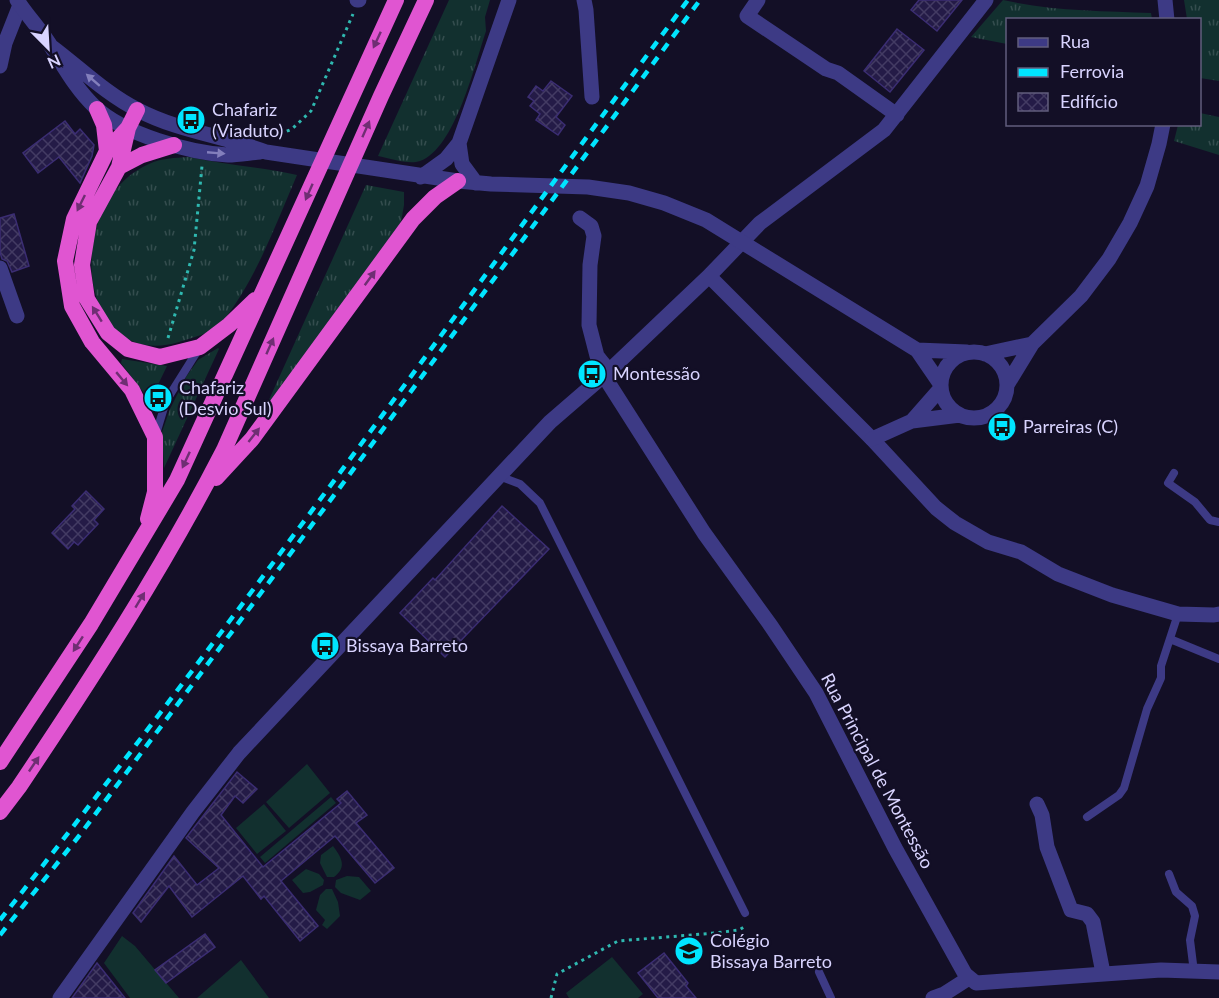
<svg xmlns="http://www.w3.org/2000/svg" width="1219" height="998" font-family="Lato,sans-serif">
  <style>
    .grass { fill: url(#grass-tufts) }
    .garden { fill: #12302f }
    .building { fill: url(#building-cross-hatch); stroke: #3b2d73; stroke-width: 1.5 }
    .lines { fill: none; stroke-linecap: round; stroke-linejoin: round }
    .path { stroke: #2fb8b0; stroke-width: 3; stroke-dasharray: 3 4.5; stroke-linecap: butt }
    .service { stroke: #3d3a85; stroke-width: 8 }
    .minor { stroke: #3d3a85; stroke-width: 15 }
    .tertiary { stroke: #3d3a85; stroke-width: 15 }
    .trunk { stroke: #e055d1; stroke-width: 16 }
    .rail { stroke: #00e5ff; stroke-width: 4.5; stroke-dasharray: 9 8; stroke-linecap: butt }
    .oneway { fill: #6f2e73 }
    .oneway2 { fill: #837fbc }
    .labels { text-anchor: middle; stroke-width: 4.5; stroke-linejoin: round; paint-order: stroke }
    .poi-label { font-size: 18px; fill: #d9d4ff; stroke: #130f26; text-anchor: start }
    .street-label { font-size: 18px; fill: #d9d4ff; stroke: #130f26 }
  </style>
  <defs>
    <pattern id="grass-tufts" width="24" height="20" patternUnits="userSpaceOnUse" patternTransform="scale(1.5)"><rect width="24" height="20" fill="#12302f"/><path d="M3 7l-1-3M5 7V3M7 7l1-3M15 17l-1-3M17 17v-4M19 17l1-3" fill="none" stroke="#344d4e"/></pattern>
    <pattern id="building-cross-hatch" width="8" height="8" patternUnits="userSpaceOnUse" patternTransform="scale(1.5)"><rect width="8" height="8" fill="#241b47"/><path d="M0 0l8 8M0 8l8-8" fill="none" stroke="#433b63"/></pattern>
  </defs>
  <rect width="100%" height="100%" fill="#130f26"/>
  <!-- grass -->
  <path class="grass" d="M449,0H490L485,17L486,31C475,64 455,149 420,161C408,165 390,158 378,156Z
    M1003,0C1052,11 1101,11 1151,13L1152,19L1008,20L1007,44L971,37Z
    M1184,0H1219V81L1200,78V20L1187,19Z
    M1200,113L1219,117V155L1174,141L1178,125L1200,124Z
    M189,157C225,165 261,167 297,175C278,219 261,266 234,306C230,311 226,319 220,324C209,334 194,337 179,342C76,373 61,202 149,164C161,158 175,158 189,157Z
    M366,185L404,192V205L401,222L271,403L268,402Z
    M218,348L219,349L164,468L162,432L170,409L186,377L198,360Z
    M122,359L167,366L150,401L121,363Z"/>
  <!-- garden -->
  <path class="garden" d="M307,764L330,793L289,828L266,802Z
    M331,797L336,803L265,863L260,857Z
    M264,804L286,831L257,854L236,828Z
    M333,846C342,858 347,867 334,877H327L320,863L321,855Z
    M306,869L319,874L324,880L323,885L310,892L303,893L292,880Z
    M347,876L359,877L371,891L360,900L341,893L335,887L336,880Z
    M326,889H332L338,902L340,916L327,929L322,925L325,920L316,910L320,895Z
    M122,936L135,946L179,998H130L104,963Z
    M612,957L643,994L638,998H569L566,993Z
    M241,960L269,998H197Z"/>
  <!-- building -->
  <path class="building" d="M919,0H962L937,31L911,10Z
    M897,29L924,50L890,92L864,71Z
    M551,81L572,96L556,117L565,125L558,135L536,120L540,114L530,106L534,101L528,97L536,86L543,91Z
    M65,121L75,134L80,129L94,145L92,156L80,183L59,157L38,173L23,153Z
    M14,214L29,266L12,272L7,261L2,259L0,252V218Z
    M86,491L104,509L94,520L98,524L78,545L74,542L68,549L52,533L75,509L72,506Z
    M502,506L549,549L445,657L400,613L433,578L435,580Z
    M237,772L257,789L243,803L235,796L221,815L263,867L341,803L337,799L347,791L367,815L356,823L394,868L375,883L335,836L281,881L318,926L300,941L264,896L261,899L243,876L192,917L169,886L141,922L133,913L174,856L197,885L219,868L186,838Z
    M205,934L215,947L166,983L155,970Z
    M664,953L688,983L686,986L696,998H658L638,973Z
    M97,963L125,998H72Z"/>
  <g class="lines">
    <!-- path -->
    <path class="path" d="M273,137L292,129L311,111L353,14
      M168,338L194,250L202,166
      M551,998L557,974L618,941L715,933L739,930L744,927L743,925"/>
    <!-- service -->
    <path class="service" d="M156,434L166,401L198,350
      M1174,473L1168,483L1195,502L1210,520L1219,522
      M499,476L520,484L540,503L745,913
      M1170,639L1219,659
      M1087,817L1119,795L1124,788L1147,709L1161,678V666L1178,614
      M1169,874L1176,892L1192,906L1195,916L1190,940L1194,972
      M819,972L831,998"/>
    <!-- minor -->
    <path class="minor" d="M357,0H359
      M584,0L586,10L592,97
      M758,0L747,16L826,69L838,73L897,115
      M0,66L5,43L20,5
      M580,218L591,226L594,236L590,265L589,325L597,356L609,371
      M0,268L17,316
      M709,276L872,439L936,508L955,523L988,542L1021,552L1058,574L1112,595L1178,614L1214,615L1219,614
      M604,376L704,533L771,626L816,693L895,848L965,974L976,983L1161,970L1219,972
      M1037,804L1042,815L1047,847L1071,910L1087,914L1093,922L1103,973
      M60,998L193,812L239,753L550,422L609,371L709,276L760,223L884,130L986,0
      M933,998L944,994L969,978"/>
    <!-- tertiary -->
    <path class="tertiary" d="M17,0C28,17 42,31 52,48C66,70 77,90 95,107C123,134 190,153 228,155C238,155 249,153 260,152
      M1165,0L1167,20
      M52,47C80,68 106,94 138,110C178,131 224,136 266,152L458,181L491,184L588,187L629,193L664,203L706,220L917,350L941,385
      M459,143L462,164L476,183
      M421,177L446,159L459,143L509,0
      M917,350L967,352
      M941 385a33 33 0 1 1 66 0a33 33 0 1 1-66 0Z
      M985,354L1032,344
      M1007,385L1032,344L1081,296L1109,259L1130,223L1147,186L1159,144L1163,124
      M912,421L941,388
      M872,439L912,421L960,415"/>
    <!-- trunk -->
    <path class="trunk" d="M97,109L104,125L107,151
      M137,110L128,128L119,167L89,222L82,265L87,299L108,333L128,349L160,357L200,347L229,325L255,300
      M128,128L107,151L74,219L65,261L72,306L92,342L132,390L155,437V492L148,519
      M119,167L142,155L174,145
      M216,478L252,439L413,219L435,197L458,181
      M0,762L91,624L177,480L396,0
      M0,812L19,787C92,678 164,567 224,450L381,96L426,0"/>
    <!-- rail -->
    <path class="rail" d="M0,920C237,620 460,307 688,0
      M0,935L79,836L344,482L700,0"/>
  </g>
  <!-- one-way arrows -->
  <defs><path id="oneway-solid" d="M-6-.8H1V-3.2L6.5 0L1 3.2V.8H-6Z" transform="scale(1.5)"/></defs>
  <g class="oneway">
    <use href="#oneway-solid" transform="translate(377 40) rotate(115)"/>
    <use href="#oneway-solid" transform="translate(366 129) rotate(-66)"/>
    <use href="#oneway-solid" transform="translate(309 192) rotate(114)"/>
    <use href="#oneway-solid" transform="translate(81 203) rotate(116)"/>
    <use href="#oneway-solid" transform="translate(370 278) rotate(-54)"/>
    <use href="#oneway-solid" transform="translate(97 314) rotate(-122)"/>
    <use href="#oneway-solid" transform="translate(270 346) rotate(-66)"/>
    <use href="#oneway-solid" transform="translate(122 379) rotate(50)"/>
    <use href="#oneway-solid" transform="translate(254 435) rotate(-52)"/>
    <use href="#oneway-solid" transform="translate(186 460) rotate(115)"/>
    <use href="#oneway-solid" transform="translate(140 600) rotate(-59)"/>
    <use href="#oneway-solid" transform="translate(78 644) rotate(123)"/>
    <use href="#oneway-solid" transform="translate(34 764) rotate(-56)"/>
  </g>
  <g class="oneway2">
    <use href="#oneway-solid" transform="translate(93 80) rotate(-139)"/>
    <use href="#oneway-solid" transform="translate(216 153) rotate(5)"/>
  </g>
  <!-- icons -->
  <defs>
    <g id="bus-disc" transform="scale(1.5)"><circle r="9.5" fill="#00e5ff" stroke="#130f26"/><path d="M-5-6H5V4H4V6H2V4H-2V6H-4V4H-5ZM-3.5-4V0h7V-4ZM-3.5 1.2v1.5H-2V1.2ZM2 1.2v1.5H3.5V1.2Z" fill="#111"/></g>
    <g id="school-disc" transform="scale(1.5)"><circle r="9.5" fill="#00e5ff" stroke="#130f26"/><path d="M0-5L7-2L0 1L-7-2ZM-4 1L0 2.5L4 1V4Q0 6-4 4Z" fill="#111"/></g>
  </defs>
  <g fill-rule="evenodd">
    <use href="#bus-disc" x="191" y="120"/>
    <use href="#bus-disc" x="592" y="374"/>
    <use href="#bus-disc" x="158" y="398"/>
    <use href="#bus-disc" x="1002" y="427"/>
    <use href="#bus-disc" x="325" y="646"/>
    <use href="#school-disc" x="689" y="951"/>
  </g>
  <g class="labels">
    <!-- poi labels -->
    <g class="poi-label">
      <text x="212" y="116">Chafariz<tspan x="212" dy="21">(Viaduto)</tspan></text>
      <text x="613" y="380">Montessão</text>
      <text x="179" y="394">Chafariz<tspan x="179" dy="21">(Desvio Sul)</tspan></text>
      <text x="1023" y="433">Parreiras (C)</text>
      <text x="346" y="652">Bissaya Barreto</text>
      <text x="710" y="947">Colégio<tspan x="710" dy="21">Bissaya Barreto</tspan></text>
    </g>
    <!-- street labels -->
    <g class="street-label">
      <text transform="translate(877 771) rotate(62)" y="6">Rua Principal de Montessão</text>
    </g>
  </g>
  <!-- legend -->
  <rect x="1006" y="18" width="195" height="108" fill="#130f26" stroke="#625e7d" stroke-width="1.5"/>
  <rect x="1018" y="38" width="30" height="9" fill="#3d3a85" stroke="#625e7d" stroke-width="1.5"/>
  <text x="1060" y="48" font-size="18" fill="#d9d4ff">Rua</text>
  <rect x="1018" y="68" width="30" height="9" fill="#00e5ff" stroke="#625e7d" stroke-width="1.5"/>
  <text x="1060" y="78" font-size="18" fill="#d9d4ff">Ferrovia</text>
  <rect x="1018" y="93" width="30" height="18" fill="url(#building-cross-hatch)" stroke="#625e7d" stroke-width="1.5"/>
  <text x="1060" y="108" font-size="18" fill="#d9d4ff">Edifício</text>
  <!-- north arrow -->
  <g transform="translate(48 48) rotate(156)" stroke="#130f26" stroke-width="4.5" paint-order="stroke">
  <path d="M0-4.5L10 22L0 15L-10 22Z" fill="#d9d4ff"/>
  <text y="-9" font-size="16" font-weight="bold" text-anchor="middle" fill="#d9d4ff">N</text>
  </g>
</svg>
